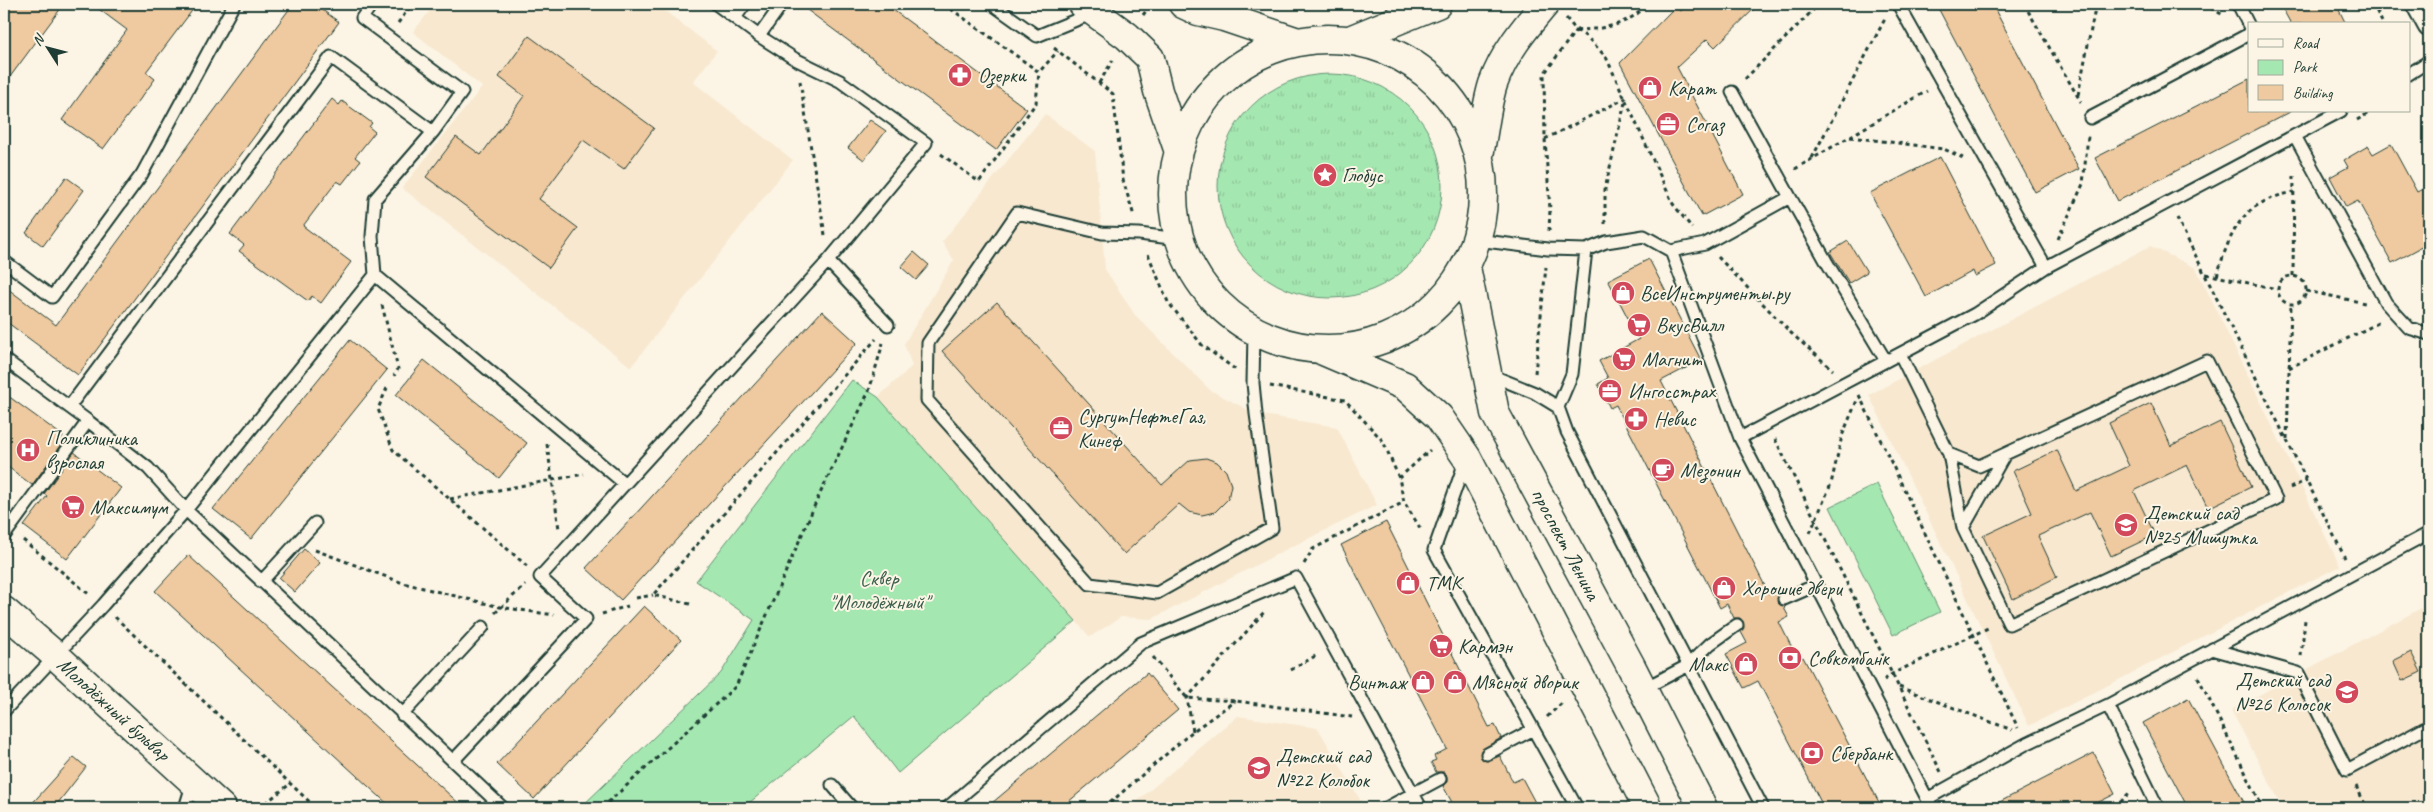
<svg xmlns="http://www.w3.org/2000/svg" width="2433" height="812" font-family="Caveat,sans-serif">
  <style>
    .built { fill: #f8e8d0 }
    .grass { fill: url(#grass-tufts); stroke: #629272 }
    .park { fill: #a5e7b1; stroke: #629272 }
    .building { fill: #efc99f; stroke: #1f3d34 }
    .lines { fill: none; stroke-linecap: round; stroke-linejoin: round }
    .lane-casing { stroke: #1f3d34; stroke-width: 15 }
    .street-casing { stroke: #1f3d34; stroke-width: 25 }
    .secondary-casing { stroke: #1f3d34; stroke-width: 31 }
    .path { stroke: #1f3d34; stroke-width: 3; stroke-dasharray: 4 4; stroke-linecap: butt }
    .lane { stroke: #fcf5e5; stroke-width: 11 }
    .street { stroke: #fcf5e5; stroke-width: 21 }
    .secondary { stroke: #fcf5e5; stroke-width: 28 }
    .labels { text-anchor: middle; stroke-width: 4; stroke-linejoin: round; paint-order: stroke }
    .poi-label { font-size: 21px; fill: #1f3d34; stroke: #fcf5e5; text-anchor: start }
    .street-label { font-size: 21px; fill: #1f3d34; stroke: #fcf5e5 }
    .park-label { font-size: 21px; fill: #3a5f4d; stroke: #fcf5e5 }
  </style>
  <defs>
    <pattern id="grass-tufts" width="24" height="20" patternUnits="userSpaceOnUse" patternTransform="scale(1.25)"><rect width="24" height="20" fill="#a5e7b1"/><path d="M3 7l-1-3M5 7V3M7 7l1-3M15 17l-1-3M17 17v-4M19 17l1-3" fill="none" stroke="#8ec799"/></pattern>
  </defs>
  <rect width="100%" height="100%" fill="#fcf5e5"/>
  <filter id="ink" filterUnits="userSpaceOnUse"><feTurbulence type="fractalNoise" baseFrequency=".02" numOctaves="2"/><feDisplacementMap in="SourceGraphic" scale="10" xChannelSelector="R" yChannelSelector="G"/><feConvolveMatrix kernelMatrix="1 2 1 2 8 2 1 2 1" color-interpolation-filters="sRGB"/></filter>
  <g filter="url(#ink)">
    <!-- built -->
    <path class="built" d="M435,4H656L717,51L693,82L793,160L631,367L402,188L482,87L413,32Z
      M1045,114L1095,151L1105,269L1135,315L1210,390L1256,414L1337,427L1377,505L1287,549L1152,619L1121,617L1090,637L878,397L912,366L904,344L954,260L942,242Z
      M2150,246L2196,268L2340,566L2029,726L1869,395Z
      M2429,604V808H2283L2231,710Z
      M1238,716L1318,728L1365,808H1129Z"/>
    <!-- grass -->
    <path class="grass" d="M1218 186a112 112 0 1 1 224 0a112 112 0 1 1-224 0Z"/>
    <!-- park -->
    <path class="park" d="M852,380L878,397L1076,621L898,773L854,716L743,808H580L721,673L754,620L696,581Z
      M1877,484L1940,612L1893,635L1830,507Z"/>
    <!-- building -->
    <path class="building" d="M4,4H64L4,85Z
      M92,4H197L146,72L155,79L103,149L62,120L127,30Z
      M293,4H314L339,22L78,375L4,320V286L56,325Z
      M799,4H885L1027,109L996,150Z
      M1688,4H1759L1715,47L1707,39L1677,67L1743,194L1702,216L1620,63L1675,7L1681,11Z
      M1936,4H1992L2079,169L2035,192Z
      M2280,4H2336L2346,24H2291Z
      M529,36L654,128L624,169L583,140L539,199L578,228L549,268L426,177L456,137L481,155L524,96L499,77Z
      M2249,79V111H2292L2118,201L2095,158Z
      M332,99L339,105L342,101L372,123L369,127L375,132L355,157L360,161L342,184L337,181L303,226L351,262L321,303L312,296L308,301L239,251L244,245L230,234Z
      M870,120L886,131L864,160L848,148Z
      M2391,144L2417,192L2429,186V243L2392,263L2358,201L2346,207L2330,177L2348,167L2344,160L2368,146L2373,154Z
      M1940,157L1996,265L1975,276L1973,271L1926,297L1870,193Z
      M66,177L84,190L43,246L26,233Z
      M1848,241L1867,272L1849,283L1830,252Z
      M914,252L929,265L916,280L901,267Z
      M1649,259L1701,360L1661,381L1769,594L1781,590L1777,602L1780,605L1786,606L1784,608L1789,617L1779,622L1798,660L1803,657L1882,808H1824L1758,681L1744,688L1726,654L1747,643L1741,632L1744,628L1743,621L1740,618H1734L1727,604L1720,608L1616,405L1610,408L1598,384L1608,378L1599,361L1639,339L1608,280Z
      M997,302L1162,485L1190,460L1206,458L1217,462L1226,471L1231,485L1228,499L1215,512L1202,515L1189,512L1179,504L1124,554L942,351Z
      M822,311L857,343L621,600L586,568Z
      M350,340L387,370L251,539L213,509Z
      M424,360L527,443L499,478L396,395Z
      M4,393L63,436L60,441L63,443L32,485L4,464Z
      M2151,403L2171,446L2220,422L2251,487L2208,508L2187,465L2134,491L2155,535L2111,556L2090,512L2038,536L2057,577L2013,599L1983,536L2032,513L2013,471L2057,450L2076,491L2129,466L2109,423Z
      M74,452L121,488L67,559L24,526L47,496L44,494Z
      M1386,522L1489,727L1495,725L1501,738L1481,750V758L1487,761L1500,756L1513,782L1522,778L1538,808H1455L1443,786L1447,782V776L1444,772H1436L1431,762L1436,760L1434,756L1447,749L1341,545Z
      M304,549L320,563L295,592L279,578Z
      M188,555L464,808H392L155,591Z
      M644,606L681,640L534,799L497,764Z
      M2411,652L2421,672L2402,681L2393,661Z
      M1147,673L1178,710L1061,808H986Z
      M2188,698L2247,808H2188L2143,723Z
      M2094,753L2115,794L2087,808H1988Z
      M74,757L86,767L54,808H28Z"/>
    <g class="lines">
      <!-- lane casing -->
      <g class="lane-casing">
        <path id="lane" d="M372,4L362,18L462,92L433,132
          M992,4L1037,36L1093,13
          M1898,4L2046,267
          M2238,4L2249,26
          M735,18L745,4
          M759,36L779,8
          M2409,74L2429,61
          M2090,118L2249,34
          M2295,136L2386,303L2409,328L2429,334
          M1790,197L1826,261L1886,361
          M1178,239L1139,234L1102,233L1017,213L928,343L927,400L1090,584L1157,593L1272,528L1256,414L1253,383L1254,332
          M1477,240L1548,249L1586,250L1606,242L1644,236L1671,251L1740,438L1932,808
          M1671,251L1705,244L1790,197L1732,92
          M4,261L52,297L142,174L234,4
          M828,261L888,325
          M375,275L625,484
          M1900,354L1949,454L1963,528L2009,624L2276,499L2207,361L1979,466L1949,454
          M4,359L88,421L4,536
          M1488,374L1535,393L1558,407L1567,432L1763,808
          M1558,407L1572,374L1586,250
          M88,421L148,468L186,510L503,808
          M1740,438L1975,314L2046,267L2341,111
          M1465,462L1434,550L1577,808
          M1963,528L2005,454
          M261,582L315,523
          M1784,599L1814,586
          M2212,649L2298,673L2347,770L2429,726
          M1643,689L1687,666L1710,644L1737,625
          M2108,705L2158,808
          M4,711L103,605L186,510L375,275L372,236L375,199L433,132L331,57L69,407
          M402,715L483,627
          M1487,754L1532,730
          M453,761L586,619L540,577L828,261L926,143L840,81L795,59L759,36L716,4
          M832,785L852,808
          M1927,799L2026,744L2108,705L2429,533
          M185,808L193,782
          M947,808L1141,643L1296,578L1421,808
          M1386,808L1440,779"/>
      </g>
      <!-- street casing -->
      <g class="street-casing">
        <path id="street" d="M2417,4L2429,26"/>
      </g>
      <!-- secondary casing -->
      <g class="secondary-casing">
        <path id="secondary" d="M1083,4L1127,36L1150,58L1158,91L1178,149
          M1183,4L1198,11L1224,17L1295,41
          M1352,39L1437,4
          M1173 194a155 155 0 1 1 310 0a155 155 0 1 1-310 0Z
          M1479,155C1484,132 1486,106 1493,84C1504,53 1524,29 1545,4
          M1466,267L1495,413L1632,668L1703,808
          M1321,350L1405,386L1439,417L1467,458L1648,808
          M4,611L55,655L222,808"/>
      </g>
      <!-- path -->
      <path class="path" d="M944,4L1039,72L1058,51
        M2024,4L2081,102
        M2204,4L2223,15
        M2373,4L2383,24
        M1143,15L1151,4
        M1566,18L1576,30L1587,37L1606,57L1673,204L1692,228
        M398,23L412,4
        M1576,30C1605,29 1627,26 1648,4
        M1054,48L1113,94L1123,180L1134,216
        M1745,79L1819,4
        M800,81L825,235
        M1099,83L1113,60
        M2078,95L2096,4
        M2357,120L2372,111
        M1850,137L1944,149L1963,158
        M1545,139L1626,98
        M941,154L979,182L1036,103L1039,72
        M1812,158L1886,17
        M1795,169L1927,91
        M2177,218L2345,558
        M1605,224V189L1626,98
        M1549,231L1550,210L1545,139L1544,74L1576,30
        M2058,239L2083,184L2088,136
        M1148,254L1168,302L1202,345L1236,370
        M1718,257L1791,333L1833,370
        M2206,274L2277,289
        M2278 290a14 14 0 1 1 28 0a14 14 0 1 1-28 0Z
        M2217,276C2231,229 2242,202 2294,192
        M2293,276L2294,175
        M2306,291L2365,303
        M382,305L398,369L394,376
        M2289,368L2380,322
        M1535,373L1546,267
        M1270,386L1345,400L1383,441L1399,478L1404,502L1422,531
        M387,388L378,409L393,450L527,566
        M1859,395L2018,728
        M1775,439L1941,772
        M2287,439L2291,305
        M547,444L559,529
        M1399,478L1430,450
        M2290,488L2307,480
        M450,499L584,474
        M1810,533L1831,484L1842,436L1858,398
        M23,540L90,595
        M315,550L403,583L500,607L554,615
        M1304,564L1313,549L1404,502
        M636,598L653,595
        M690,604L653,595L876,339
        M495,613L525,585
        M602,614L628,606
        M115,617L316,808
        M2301,656L2305,620
        M1153,657L1187,698L1236,701L1352,717
        M1291,670L1317,655
        M2198,677L2263,808
        M1884,680L1892,674L1990,627
        M1899,687L2012,730
        M1547,717L1564,701
        M1193,731L1187,698L1265,611
        M2356,786L2367,808
        M259,808L290,784
        M602,808L736,686L817,500L869,391L883,343
        M1104,808L1193,731L1235,701
        M2115,808L2130,792"/>
      <!-- lane -->
      <use href="#lane" class="lane"/>
      <!-- street -->
      <use href="#street" class="street"/>
      <!-- secondary -->
      <use href="#secondary" class="secondary"/>
    </g>
  </g>
  <!-- icons -->
  <defs>
    <g id="pharmacy-disc" transform="scale(1.25)"><circle r="9.5" fill="#d1495b" stroke="#fcf5e5"/><path d="M-2-6h4v4h4v4h-4v4h-4v-4h-4v-4h4Z" fill="#fff"/></g>
    <g id="shop-disc" transform="scale(1.25)"><circle r="9.5" fill="#d1495b" stroke="#fcf5e5"/><path d="M-5-2.5h2.3a2.7 3.5 0 0 1 5.4 0H5L5.5 6h-11ZM-1.5-2.5h3a1.5 2.3 0 0 0-3 0Z" fill="#fff"/></g>
    <g id="office-disc" transform="scale(1.25)"><circle r="9.5" fill="#d1495b" stroke="#fcf5e5"/><path d="M-6-3h4V-5.5h4V-3h4V5H-6ZM-1-4.5V-3h2v-1.5ZM-6 0V1H6V0Z" fill="#fff"/></g>
    <g id="sight-disc" transform="scale(1.25)"><circle r="9.5" fill="#d1495b" stroke="#fcf5e5"/><path d="M0-6L1.8-2.2L6-1.7L2.9 1.2L3.7 5.4L0 3.3L-3.7 5.4L-2.9 1.2L-6-1.7L-1.8-2.2Z" fill="#fff"/></g>
    <g id="supermarket-disc" transform="scale(1.25)"><circle r="9.5" fill="#d1495b" stroke="#fcf5e5"/><path d="M-6-5.5h2.5l.6 2H6L4.5 2H-2.5L-4.4-4H-6ZM-1.5 3.2a1.3 1.3 0 1 0 .1 0ZM3 3.2a1.3 1.3 0 1 0 .1 0Z" fill="#fff"/></g>
    <g id="hospital-disc" transform="scale(1.25)"><circle r="9.5" fill="#d1495b" stroke="#fcf5e5"/><path d="M-5-5h3v3.5h4V-5h3V5h-3V1.5h-4V5h-3Z" fill="#fff"/></g>
    <g id="cafe-disc" transform="scale(1.25)"><circle r="9.5" fill="#d1495b" stroke="#fcf5e5"/><path d="M-5.5-4.5H6V0H3Q3 3.5 0 3.5H-2.5Q-5.5 3.5-5.5 0ZM3-3.2v2h1.7v-2ZM-6 4.5H4V6H-6Z" fill="#fff"/></g>
    <g id="school-disc" transform="scale(1.25)"><circle r="9.5" fill="#d1495b" stroke="#fcf5e5"/><path d="M0-5L7-2L0 1L-7-2ZM-4 1L0 2.5L4 1V4Q0 6-4 4Z" fill="#fff"/></g>
    <g id="bank-disc" transform="scale(1.25)"><circle r="9.5" fill="#d1495b" stroke="#fcf5e5"/><path d="M-6-4H6V4H-6ZM0-2.3a2.3 2.3 0 1 0 0 4.6a2.3 2.3 0 1 0 0-4.6Z" fill="#fff"/></g>
  </defs>
  <g fill-rule="evenodd">
    <use href="#pharmacy-disc" x="960" y="75"/>
    <use href="#shop-disc" x="1650" y="88"/>
    <use href="#office-disc" x="1668" y="124"/>
    <use href="#sight-disc" x="1325" y="175"/>
    <use href="#shop-disc" x="1623" y="293"/>
    <use href="#supermarket-disc" x="1639" y="325"/>
    <use href="#supermarket-disc" x="1624" y="359"/>
    <use href="#office-disc" x="1610" y="391"/>
    <use href="#pharmacy-disc" x="1636" y="419"/>
    <use href="#office-disc" x="1061" y="428"/>
    <use href="#hospital-disc" x="28" y="450"/>
    <use href="#cafe-disc" x="1663" y="470"/>
    <use href="#supermarket-disc" x="73" y="507"/>
    <use href="#school-disc" x="2126" y="525"/>
    <use href="#shop-disc" x="1408" y="583"/>
    <use href="#shop-disc" x="1724" y="588"/>
    <use href="#supermarket-disc" x="1441" y="646"/>
    <use href="#bank-disc" x="1790" y="658"/>
    <use href="#shop-disc" x="1746" y="664"/>
    <use href="#shop-disc" x="1423" y="682"/>
    <use href="#shop-disc" x="1455" y="682"/>
    <use href="#school-disc" x="2347" y="692"/>
    <use href="#bank-disc" x="1812" y="753"/>
    <use href="#school-disc" x="1259" y="768"/>
  </g>
  <g class="labels">
    <!-- poi labels -->
    <g class="poi-label">
      <text x="978" y="82">Озерки</text>
      <text x="1668" y="95">Карат</text>
      <text x="1686" y="131">Согаз</text>
      <text x="1342" y="182">Глобус</text>
      <text x="1640" y="300">ВсеИнструменты.ру</text>
      <text x="1656" y="332">ВкусВилл</text>
      <text x="1642" y="366">Магнит</text>
      <text x="1628" y="398">Ингосстрах</text>
      <text x="1078" y="423">СургутНефтеГаз,<tspan x="1078" dy="24">Кинеф</tspan></text>
      <text x="1654" y="426">Невис</text>
      <text x="46" y="445">Поликлиника<tspan x="46" dy="24">взрослая</tspan></text>
      <text x="1680" y="477">Мезонин</text>
      <text x="90" y="514">Максимум</text>
      <text x="2144" y="520">Детский сад<tspan x="2144" dy="24">№25 Мишутка</tspan></text>
      <text x="1426" y="590">ТМК</text>
      <text x="1742" y="595">Хорошие двери</text>
      <text x="1458" y="653">Кармэн</text>
      <text x="1808" y="665">Совкомбанк</text>
      <text x="1728" y="671" text-anchor="end">Макс</text>
      <text x="2330" y="687" text-anchor="end">Детский сад<tspan x="2330" dy="24">№26 Колосок</tspan></text>
      <text x="1406" y="689" text-anchor="end">Винтаж</text>
      <text x="1472" y="689">Мясной дворик</text>
      <text x="1830" y="760">Сбербанк</text>
      <text x="1276" y="763">Детский сад<tspan x="1276" dy="24">№22 Колобок</tspan></text>
    </g>
    <!-- street labels -->
    <g class="street-label">
      <text transform="translate(1566 544) rotate(62)" y="7">проспект Ленина</text>
      <text transform="translate(114 709) rotate(42)" y="7">Молодёжный бульвар</text>
    </g>
    <!-- park labels -->
    <g class="park-label">
      <text x="879" y="585">Сквер<tspan x="879" dy="24">"Молодёжный"</tspan></text>
    </g>
  </g>
  <!-- margin -->
  <rect width="2433" height="812" fill="none" stroke="#fcf5e5" stroke-width="20"/>
  <rect x="10" y="10" width="2413" height="792" fill="none" stroke="#1f3d34" stroke-width="2" filter="url(#ink)"/>
  <!-- legend -->
  <rect x="2248" y="22" width="162" height="90" fill="#fcf5e5" stroke="#a4ab9e"/>
  <rect x="2258" y="39" width="25" height="8" fill="#fcf5e5" stroke="#a4ab9e"/>
  <text x="2293" y="48" font-size="15" fill="#1f3d34">Road</text>
  <rect x="2258" y="60" width="25" height="15" fill="#a5e7b1" stroke="#a4ab9e"/>
  <text x="2293" y="72" font-size="15" fill="#1f3d34">Park</text>
  <rect x="2258" y="85" width="25" height="15" fill="#efc99f" stroke="#a4ab9e"/>
  <text x="2293" y="98" font-size="15" fill="#1f3d34">Building</text>
  <!-- north arrow -->
  <g transform="translate(48 48) rotate(306)" stroke="#fcf5e5" stroke-width="4" paint-order="stroke">
  <path d="M0-4L9 19L0 12L-9 19Z" fill="#1f3d34"/>
  <text y="-8" font-size="14" font-weight="bold" text-anchor="middle" fill="#1f3d34">N</text>
  </g>
</svg>
